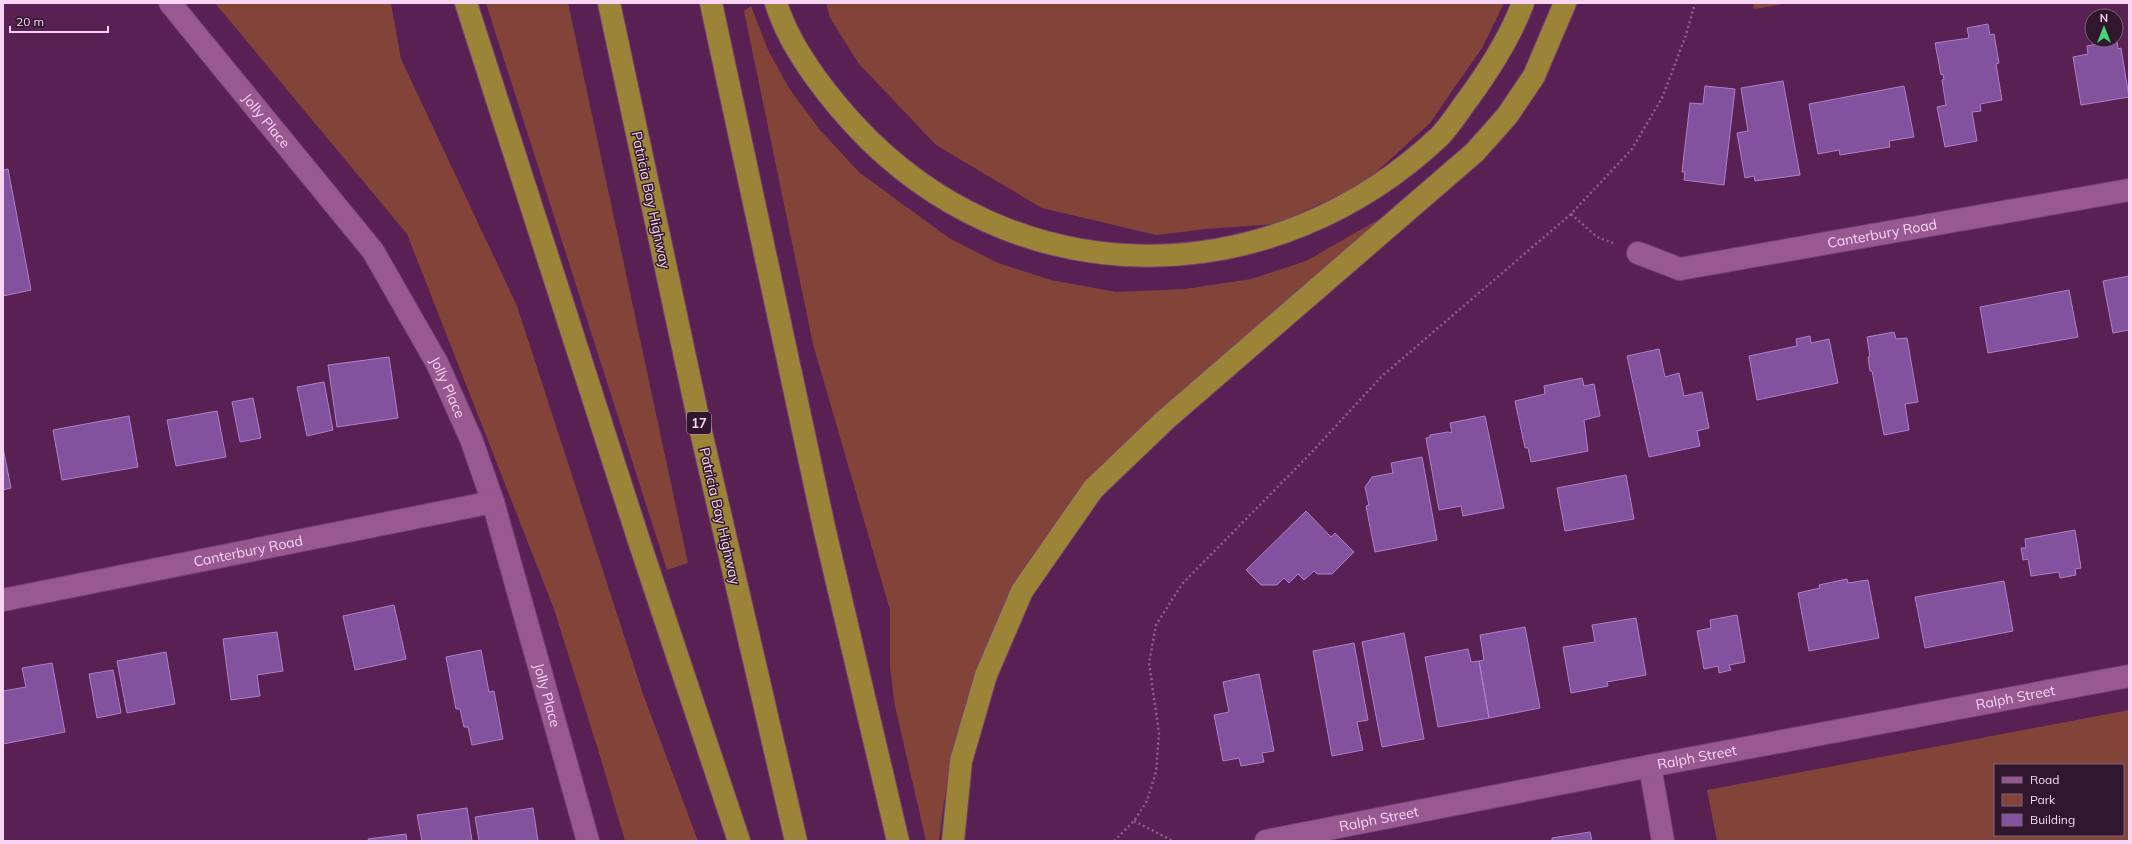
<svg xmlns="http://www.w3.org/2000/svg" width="2132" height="844" font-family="Mulish,sans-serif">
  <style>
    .green { fill: #824439; fill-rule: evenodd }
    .building { fill: #82529f; stroke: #ac82c8 }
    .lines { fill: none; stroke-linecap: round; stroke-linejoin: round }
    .minor-casing { stroke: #744170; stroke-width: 24 }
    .motorway-casing { stroke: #744170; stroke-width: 24 }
    .path { stroke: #91608c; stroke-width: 2.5; stroke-dasharray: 2 3; stroke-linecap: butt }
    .minor { stroke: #975990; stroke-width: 22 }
    .motorway { stroke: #9b8338; stroke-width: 22 }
    .labels { text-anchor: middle; stroke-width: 3; stroke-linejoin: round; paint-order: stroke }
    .shield { fill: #30172d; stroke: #bc9cb7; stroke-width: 1 }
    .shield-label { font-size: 13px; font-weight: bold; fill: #f8d5f2 }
    .street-label { font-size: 14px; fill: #f8d5f2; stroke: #30172d }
  </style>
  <rect width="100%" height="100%" fill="#592054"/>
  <!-- green -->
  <path class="green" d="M215,3H391L401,59L517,306L643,694L698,841H625L600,756L554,609L407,234Z
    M486,3H568L688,563L667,570Z
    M826,3H1504L1482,48L1430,123L1361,186L1275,224L1206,229L1156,235L1042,208L936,145L859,64L830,18Z
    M1753,3H1788L1754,9Z
    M751,6L768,50L789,88L819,129L860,173L949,238L998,263L1051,280L1116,292L1185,289L1251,279L1306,261L1390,213L1083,489C1070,506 1054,523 1042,542C983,637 951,730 939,841H926L895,706L890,667V610L813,344L744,11Z
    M2129,710V841H1717L1707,790ZM1995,765H2123V835H1995Z"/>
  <!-- building -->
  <path class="building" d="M1988,24L1990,35L1994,34L1999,63L1996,64L2002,100L1980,104L1981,111L1972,112L1977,141L1945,147L1937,107L1946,105L1942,80L1944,79L1943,74L1941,75L1935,43L1969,38L1967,28Z
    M2117,40L2118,49L2121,48L2129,97L2081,105L2073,57L2088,54L2087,46Z
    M1783,81L1800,175L1755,181L1754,176L1745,178L1737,133L1748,131L1741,88Z
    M1705,86L1735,89L1724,185L1684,180L1685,172H1682L1690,103L1703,104Z
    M1904,86L1914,137L1889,141L1890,147L1840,155L1839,150L1818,154L1809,104Z
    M8,169L31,290L3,296V170Z
    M2129,276V330L2113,333L2103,281Z
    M2069,290L2078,337L1988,353L1980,307Z
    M1894,332L1896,339L1907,338L1918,402L1905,404L1909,430L1884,435L1872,371H1870L1868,357H1870L1867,337Z
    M1810,336L1811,343L1829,339L1838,383L1757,400L1749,356L1797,346L1796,339Z
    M1659,349L1665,377L1679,373L1684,396L1702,392L1709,428L1697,431L1700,446L1649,457L1627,356Z
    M389,357L398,418L337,427L328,365Z
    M1582,378L1584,386L1594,384L1600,416L1584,420L1588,451L1531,462L1528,448H1525L1515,401L1545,394L1544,386Z
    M324,382L333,430L307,436L297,387Z
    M253,398L261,438L240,442L232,402Z
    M217,411L226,457L176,466L167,420Z
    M129,416L138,467L62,480L53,430Z
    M1485,416L1504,508L1463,516L1461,506L1439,510L1426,438L1430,437V435L1448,432L1452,433L1450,423Z
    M3,448L11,488L3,490Z
    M1422,457L1437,540L1375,552L1366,506L1369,505L1365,487L1372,477L1393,473L1391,463Z
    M1626,475L1634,519L1565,531L1557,488Z
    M1306,511L1331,537L1335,533L1354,552L1332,574H1317L1314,571L1304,580L1298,574L1289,583L1284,578L1277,585H1261L1246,570Z
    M2075,530L2081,568L2075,569L2076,575L2060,578L2059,572L2031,576L2028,559L2023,560L2021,548H2026L2025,539Z
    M1847,579L1848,583L1868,580L1879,638L1809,651L1798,593L1820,588L1819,585Z
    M2004,581L2013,631L1925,648L1915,597Z
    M394,605L406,659L355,670L343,616Z
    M1737,615L1745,662L1729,665L1731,670L1719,673L1718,666L1704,669L1697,631L1711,628L1710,620Z
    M1636,618L1646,675L1607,682L1608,686L1571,693L1563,647L1595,642L1592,625Z
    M1525,627L1540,708L1489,718L1479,661L1484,660L1480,635Z
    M277,632L283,671L257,675L260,696L231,700L223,639Z
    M1404,633L1424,739L1382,747L1362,642Z
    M1354,643L1368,720L1357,722L1363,750L1332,756L1313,651Z
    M1468,649L1471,662L1479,661L1489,718L1438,727L1425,657Z
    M481,650L489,692L494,691L503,739L472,745L468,727H464L460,709H456L446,657Z
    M166,652L175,704L127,713L117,661Z
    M52,663L65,732L3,744V691L26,687L22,668Z
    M113,670L121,713L97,718L89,674Z
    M1259,674L1274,751L1262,753L1264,762L1241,766L1239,758L1223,761L1214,715L1229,712L1223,682Z
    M467,808L472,841H422L417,815Z
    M533,808L538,841H479L475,817Z
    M1590,832L1592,841H1552V838Z
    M406,834L407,841H369L368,839Z"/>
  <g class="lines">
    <!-- minor casing -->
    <g class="minor-casing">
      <g id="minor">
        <path id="s1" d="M170,3L373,251L437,363L471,439L493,502L588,841"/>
        <path id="s2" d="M1638,253L1680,269L2129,190"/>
        <path id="s3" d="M3,600L493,502"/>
        <path d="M1650,766L1663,841"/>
        <path id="s4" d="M1266,841L1650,766L2129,676"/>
      </g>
    </g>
    <!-- motorway casing -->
    <g class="motorway-casing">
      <path id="motorway" d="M466,3L639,541L739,841
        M609,3L702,436L796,841
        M711,3L824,527L898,841
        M776,3C791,52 834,105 870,141C1033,299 1276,290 1439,137C1450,126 1459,111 1468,99C1490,69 1510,38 1523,3
        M953,841L961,761L986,675L1022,591L1093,489L1165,420L1475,152L1507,116L1534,76L1565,3"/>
    </g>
    <!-- path -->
    <path class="path" d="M1571,214L1597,237L1613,243
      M1134,821L1173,841
      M1114,841L1134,821L1147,801L1156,772L1159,733L1149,663L1156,625L1182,584L1312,452L1382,376L1571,214L1632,149L1662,98L1686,35L1695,3"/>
    <!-- minor -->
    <use href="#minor" class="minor"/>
    <!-- motorway -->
    <use href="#motorway" class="motorway"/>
  </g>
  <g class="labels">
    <!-- shield labels -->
    <rect class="shield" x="687" y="412" width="24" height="22" rx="3"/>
    <g class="shield-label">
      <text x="699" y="428">17</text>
    </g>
    <!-- street labels -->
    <g class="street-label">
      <text dy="5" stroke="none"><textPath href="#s1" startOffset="152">Jolly Place</textPath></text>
      <text transform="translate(651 200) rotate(78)" y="5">Patricia Bay Highway</text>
      <text dy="5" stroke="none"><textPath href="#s2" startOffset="250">Canterbury Road</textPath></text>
      <text dy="5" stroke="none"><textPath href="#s1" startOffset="476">Jolly Place</textPath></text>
      <text transform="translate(720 516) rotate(77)" y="5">Patricia Bay Highway</text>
      <text dy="5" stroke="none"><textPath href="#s3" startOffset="250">Canterbury Road</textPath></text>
      <text dy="5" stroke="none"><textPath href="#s1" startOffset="800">Jolly Place</textPath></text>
      <text dy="5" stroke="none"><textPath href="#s4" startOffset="763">Ralph Street</textPath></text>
      <text dy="5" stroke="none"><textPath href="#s4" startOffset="439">Ralph Street</textPath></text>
      <text dy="5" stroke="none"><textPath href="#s4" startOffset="115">Ralph Street</textPath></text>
    </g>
  </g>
  <!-- border -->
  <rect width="2132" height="844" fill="none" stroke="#f8d5f2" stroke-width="8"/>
  <!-- legend -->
  <rect x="1994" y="764" width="130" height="72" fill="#30172d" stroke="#80637c"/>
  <rect x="2002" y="777" width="20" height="6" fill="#975990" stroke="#80637c"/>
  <text x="2030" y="784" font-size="12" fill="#f8d5f2">Road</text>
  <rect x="2002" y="794" width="20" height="12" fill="#824439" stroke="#80637c"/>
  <text x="2030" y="804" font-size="12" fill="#f8d5f2">Park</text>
  <rect x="2002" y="814" width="20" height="12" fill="#82529f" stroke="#80637c"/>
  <text x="2030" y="824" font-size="12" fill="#f8d5f2">Building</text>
  <!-- north arrow -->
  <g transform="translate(2104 28)"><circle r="19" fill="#30172d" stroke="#80637c"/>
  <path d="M0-3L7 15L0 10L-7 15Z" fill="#47d779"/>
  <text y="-6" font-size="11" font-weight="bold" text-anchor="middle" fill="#f8d5f2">N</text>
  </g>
  <!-- scale -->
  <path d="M10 26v6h98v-6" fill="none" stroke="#f8d5f2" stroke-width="2"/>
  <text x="16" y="26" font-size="12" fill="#f8d5f2" stroke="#30172d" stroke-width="3" paint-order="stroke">20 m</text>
</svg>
